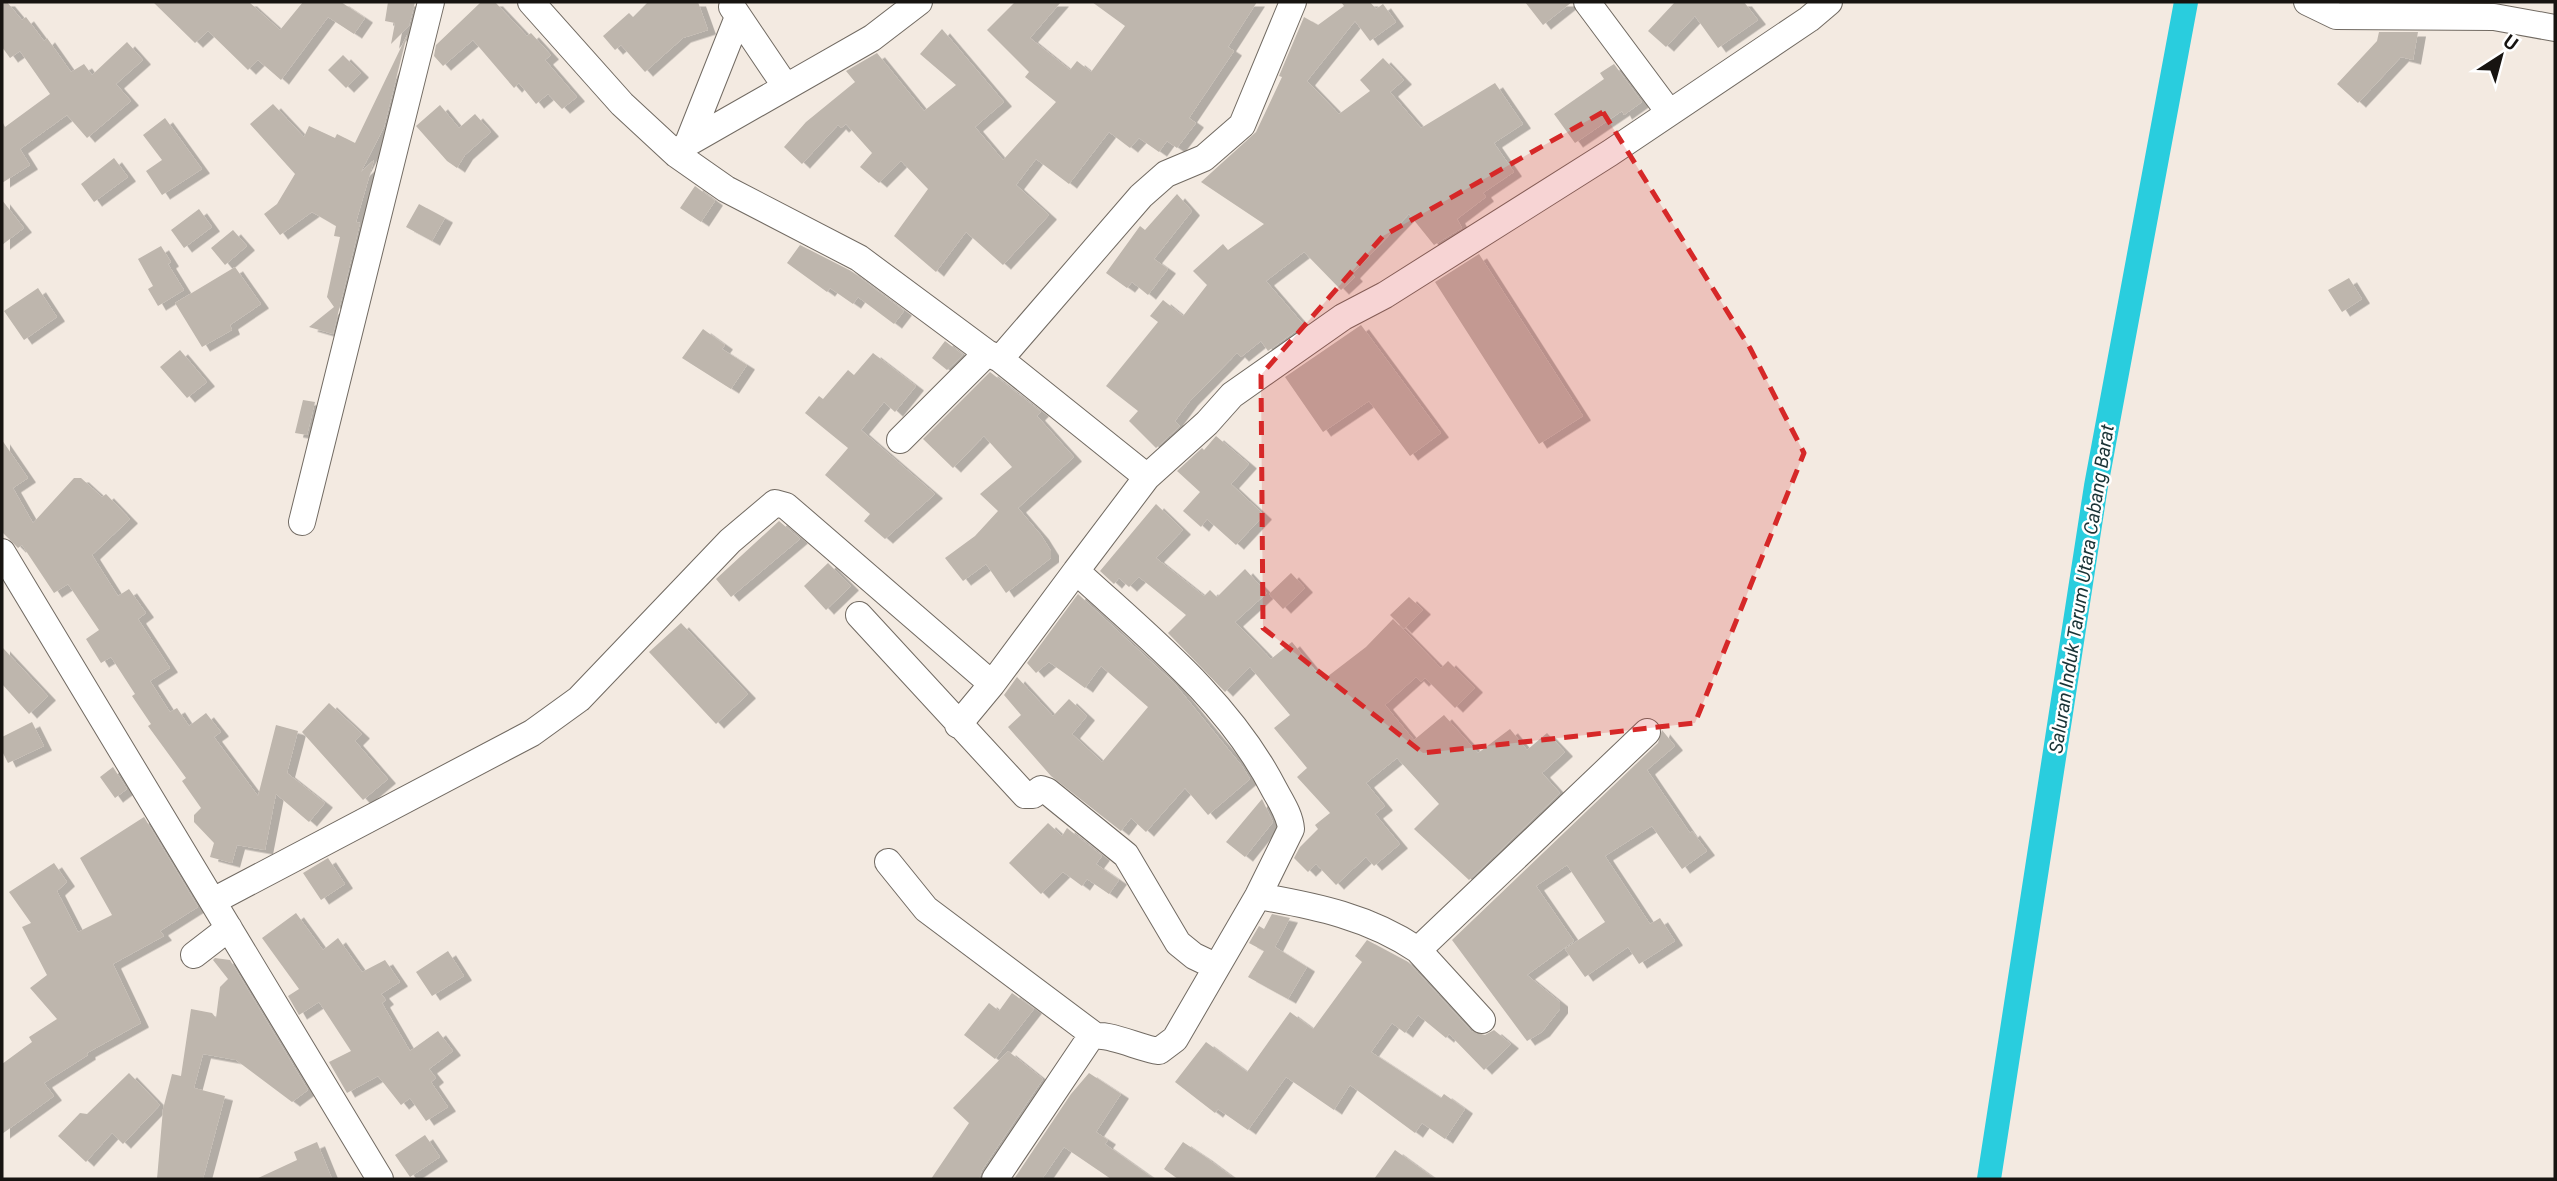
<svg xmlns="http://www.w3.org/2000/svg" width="2557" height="1181" font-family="Roboto,sans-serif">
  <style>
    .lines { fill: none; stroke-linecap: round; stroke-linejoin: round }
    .canal { stroke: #29cdde; stroke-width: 24 }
    .building { fill: #beb6ad; filter: url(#shadow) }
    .minor-casing { stroke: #716a62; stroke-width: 28 }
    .minor { stroke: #fff; stroke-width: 26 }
    .marked { fill: #d62828; fill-opacity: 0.2; stroke: #d62828; stroke-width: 5; stroke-dasharray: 14 9; stroke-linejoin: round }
    .labels { text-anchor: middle; stroke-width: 5; stroke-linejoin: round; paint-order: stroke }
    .water-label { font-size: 19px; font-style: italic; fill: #1a3336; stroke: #fff }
  </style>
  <defs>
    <filter id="shadow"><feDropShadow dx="8" dy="4.5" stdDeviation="0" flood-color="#0004"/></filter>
  </defs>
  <rect width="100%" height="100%" fill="#f3eae1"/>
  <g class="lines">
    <!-- canal -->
    <path class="canal" d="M1989,1179L2096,486L2186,2"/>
  </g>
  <!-- building -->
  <path class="building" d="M2,2H7L22,20L26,17L44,41L47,38L71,72L84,64L92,75L127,42L143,60L116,84L131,101L87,138L67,115L20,149L30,165L2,183V121L5,127L50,94L20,51L10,58L2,47Z
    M153,2H249L280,30L303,2H341L365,18L354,34L328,17L281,80L258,60L248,70L208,31L195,43Z
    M388,2H415L409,26L391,44L395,23L385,21Z
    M481,2H495L527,36L531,33L551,55L545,60L577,97L562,109L548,94L536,104L519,83L514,88L473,40L443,66L434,56L436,45Z
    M648,2H698L708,30L683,38L645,72L621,45L615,50L603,36L629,13L633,17Z
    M1015,2H1061L1030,38L1070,70L1077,61L1091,72L1125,26L1092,2H1257L1228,47L1234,51L1189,118L1196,123L1177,148L1167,141L1159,152L1139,138L1130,148L1109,132L1069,184L1036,159L1016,185L1049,215L1003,265L966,232L936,272L894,236L928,189L901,161L879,183L860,167L872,153L846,124L841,128L838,125L802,164L784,147L806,122L855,82L846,71L877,53L924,111L956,85L920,54L942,29L1004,102L975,127L1003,160L1056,102L1025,77L1029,72L987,30Z
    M1341,2H1370L1376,9L1383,4L1396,22L1370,41L1355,21L1307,81L1339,114L1370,91L1360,80L1383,58L1404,80L1390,92L1421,128L1495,83L1523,124L1494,143L1514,172L1483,193L1486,197L1457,219L1462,228L1434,245L1409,214L1352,274L1355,277L1341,290L1304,252L1266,281L1304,325L1268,351L1261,341L1241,357L1237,353L1190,401L1175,421L1180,426L1156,448L1129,421L1138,411L1106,386L1158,322L1150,316L1163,300L1183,316L1207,285L1193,271L1223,244L1228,250L1264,224L1201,182L1256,132L1282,77L1279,76L1304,17L1318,25L1344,6Z
    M1525,2H1572L1543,25Z
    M1675,2H1744L1758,20L1718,48L1695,16L1666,47L1648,31Z
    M2379,32H2418L2413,60L2401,57L2358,103L2337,84L2377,41Z
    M407,35L384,127L361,172L374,160L356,222L360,223L333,334L309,327L334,307L327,297L340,237L334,236L336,226L312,212L280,235L264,214L277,204L295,174L250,124L273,104L304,137L309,126L335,138L337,134L355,143Z
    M343,55L361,73L346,88L328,70Z
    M1614,64L1642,102L1624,115L1622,111L1575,143L1554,114L1604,79L1600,73Z
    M440,105L459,128L475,114L491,132L465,155L457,168L447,161L416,126Z
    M165,118L202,169L162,195L146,171L162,160L143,135Z
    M114,158L128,177L94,202L81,184Z
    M695,186L715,201L701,222L680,208Z
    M1177,194L1192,211L1154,259L1168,269L1148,295L1132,282L1127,288L1106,273L1140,226L1145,230Z
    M2,200L24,228L2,245Z
    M419,204L445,218L432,241L406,227Z
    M199,209L212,227L184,248L171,230Z
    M233,230L247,246L225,265L211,248Z
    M800,245L851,271L904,311L894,324L858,297L853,304L830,288L827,292L787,263Z
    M161,246L171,262L168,264L184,290L158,306L148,289L153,286L138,259Z
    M1479,254L1583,416L1539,444L1435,282Z
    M235,267L261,304L230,325L232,330L202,347L175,303Z
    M2349,278L2362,299L2342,312L2328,290Z
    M38,288L57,317L24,340L4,311Z
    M1361,325L1441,433L1410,456L1369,401L1323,432L1285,377Z
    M703,329L725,345L722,349L747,365L731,389L682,358Z
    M945,341L963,355L947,370L932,358Z
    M180,350L207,382L187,398L160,367Z
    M873,353L916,386L895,412L884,402L861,430L935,494L885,539L864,521L870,514L825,475L848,448L805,413L819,396L823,399L848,370L854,375Z
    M990,372L1041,412L1037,416L1074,457L1018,508L1041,535L1051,551V558L1006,593L986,564L963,581L945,558L975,536L998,511L980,494L1012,467L984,436L953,468L923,439Z
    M303,400L315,402L307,435L295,433Z
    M1216,436L1249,464L1231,484L1264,515L1236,545L1207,519L1201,527L1183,511L1200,492L1177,471L1202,448L1204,450Z
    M2,440L28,478L13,488L33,523L74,478H81L102,497L106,494L130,519L92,555L118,596L129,589L146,613L138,619L170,668L150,681L170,712L177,708L189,726L206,713L221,732L214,737L258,796L276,725L298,731L287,773L325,803L309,822L276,794L265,850L237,845L232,863L210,857L214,843L194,822V815L201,808L182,781L186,778L148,726L151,724L132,696L135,694L111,657L101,663L86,639L99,630L68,584L54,593L22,545L18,548L2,532Z
    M1156,504L1183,530L1156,558L1204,596L1210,590L1217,597L1245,569L1267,593L1235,622L1271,659L1292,642L1323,680L1366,647L1393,619L1441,668L1448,661L1475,688L1455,708L1425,678L1421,682L1416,677L1385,705L1414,740L1444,715L1478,753L1510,729L1527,750L1547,733L1565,752L1542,773L1560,793L1469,880L1414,829L1439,804L1397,758L1366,783L1385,806L1375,814L1400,844L1374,866L1366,857L1336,885L1316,864L1308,872L1294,858L1300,847L1318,829L1315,825L1330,813L1297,777L1307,768L1274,728L1290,715L1250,667L1225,692L1168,633L1186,615L1139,577L1129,587L1119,578L1114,584L1100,571Z
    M779,521L800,539L731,597L716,579Z
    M828,563L851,586L826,610L804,586Z
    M1291,573L1305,588L1283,609L1269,594Z
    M1078,594L1174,683L1242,766L1250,779L1208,815L1185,788L1146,832L1131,818L1121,831L1051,776L1008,727L1021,715L1004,695L1017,677L1053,716L1069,699L1087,716L1072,734L1102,762L1148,707L1101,666L1085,688L1049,662L1036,673L1027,663Z
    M1409,597L1423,610L1404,629L1390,615Z
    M681,623L748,694L716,724L649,652Z
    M2,647L48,696L29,714L2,684Z
    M329,703L362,734L355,741L388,779L363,800L302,732Z
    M32,722L44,746L8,763L2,751V737Z
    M1662,730L1675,746L1647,770L1690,833L1692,831L1707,851L1682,869L1652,826L1605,856L1650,924L1660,918L1675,941L1639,964L1628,947L1585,977L1565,949L1605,922L1567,865L1536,886L1574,941L1527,975L1560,1002V1009L1542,1032L1527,1041L1452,940L1658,743Z
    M113,767L127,789L115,798L100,777Z
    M1262,799L1273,822L1245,857L1226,842Z
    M144,817L198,907L160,931L164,936L113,964L141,1023L87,1053L88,1055L44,1083L54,1096L2,1134V1064L32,1042L29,1037L57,1019L30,988L47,975L22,927L31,923L9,892L54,863L67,882L57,891L78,932L112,915L80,858Z
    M1048,823L1062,836L1067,828L1102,856L1096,864L1119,880L1109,894L1087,879L1082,886L1063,872L1041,894L1009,863Z
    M328,858L345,884L321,900L303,873Z
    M296,913L323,950L338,938L362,972L385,960L400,982L381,994L386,1000L382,1003L410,1051L438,1031L453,1051L429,1069L436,1078L431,1082L448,1107L426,1121L410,1098L401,1105L378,1076L347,1093L329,1062L351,1051L319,1002L299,1015L288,996L299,989L262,938Z
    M1272,914L1290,918L1275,947L1307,967L1288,999L1248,977L1264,951L1249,943L1259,926L1264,929Z
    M1367,940L1408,962L1471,1031L1485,1035L1494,1030L1511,1044L1484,1070L1449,1034L1446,1038L1418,1015L1405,1033L1392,1023L1371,1052L1441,1098L1444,1094L1465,1109L1445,1139L1422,1123L1415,1133L1350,1085L1334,1110L1286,1077L1248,1130L1218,1109L1215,1113L1175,1082L1206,1042L1247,1072L1290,1012L1313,1029L1362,962L1355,956Z
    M448,951L464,976L432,996L416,972Z
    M215,958L230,960L308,1090L292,1102L236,1060L203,1054L194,1088L225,1096L203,1179H157L163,1109L172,1074L181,1076L191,1009L212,1013L216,1018L220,987L228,979L213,960Z
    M1012,993L1034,1009L995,1059L964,1035L989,1003L999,1011Z
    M1008,1051L1043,1079L982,1170L979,1179H931L969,1123L953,1108Z
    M129,1073L160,1105L123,1144L112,1133L86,1162L58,1136L80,1113L87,1114Z
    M1089,1073L1121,1094L1096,1132L1108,1140L1105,1144L1154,1179H1111L1064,1147L1042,1179H1014L1071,1094Z
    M425,1135L440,1157L410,1177L395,1155Z
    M317,1142L332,1179H256L297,1160L294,1152Z
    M1183,1142L1204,1156L1235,1179H1178L1164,1169Z
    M1395,1150L1435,1179H1374Z"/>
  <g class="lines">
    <!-- minor casing -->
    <g class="minor-casing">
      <path id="minor" d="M531,2L622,104L676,154L726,189L859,258L987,353L1000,359L1147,477
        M1587,2L1669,112
        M2307,2L2336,16L2494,17L2555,28
        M732,7L786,87
        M688,143L738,17
        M676,154L688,143L872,38L919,2
        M1000,359L1141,196L1166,174L1204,158L1242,125L1293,2
        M900,440L987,353
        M302,522L431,2
        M2,552L380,1179
        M859,615L1025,795H1033L1041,789L1047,791L1126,855L1178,943L1194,956L1215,966
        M958,725L992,684
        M888,862L926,909L1094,1035
        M1258,896C1316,906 1369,917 1418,950L1647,732
        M215,900L532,733L579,699L730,541L775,503L786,506L992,684L1076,571
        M1418,950L1482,1020
        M194,955L229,928
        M995,1179L1090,1038C1104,1030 1140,1049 1159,1051L1175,1039L1258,896L1291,829C1290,815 1281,802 1274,789C1229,701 1148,637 1076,571L1147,477L1207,423L1232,395L1343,317L1385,295L1610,153L1809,19L1829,2"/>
    </g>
    <!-- minor -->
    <use href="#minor" class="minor"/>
  </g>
  <!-- marked area -->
  <path class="marked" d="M1603,112L1750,348L1804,453L1695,723L1423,753L1263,628L1261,375L1383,236Z"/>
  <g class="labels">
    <!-- water labels -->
    <g class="water-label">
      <text transform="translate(2081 589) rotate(-81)" y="7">Saluran Induk Tarum Utara Cabang Barat</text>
    </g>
  </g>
  <!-- border -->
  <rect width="2557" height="1181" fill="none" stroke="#171411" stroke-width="7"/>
  <!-- north arrow -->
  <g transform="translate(2501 56) rotate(36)" stroke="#ffffff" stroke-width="5" paint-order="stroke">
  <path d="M0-5L12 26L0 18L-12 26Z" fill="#171411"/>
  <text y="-10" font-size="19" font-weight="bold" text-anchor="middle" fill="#171411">U</text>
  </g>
</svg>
